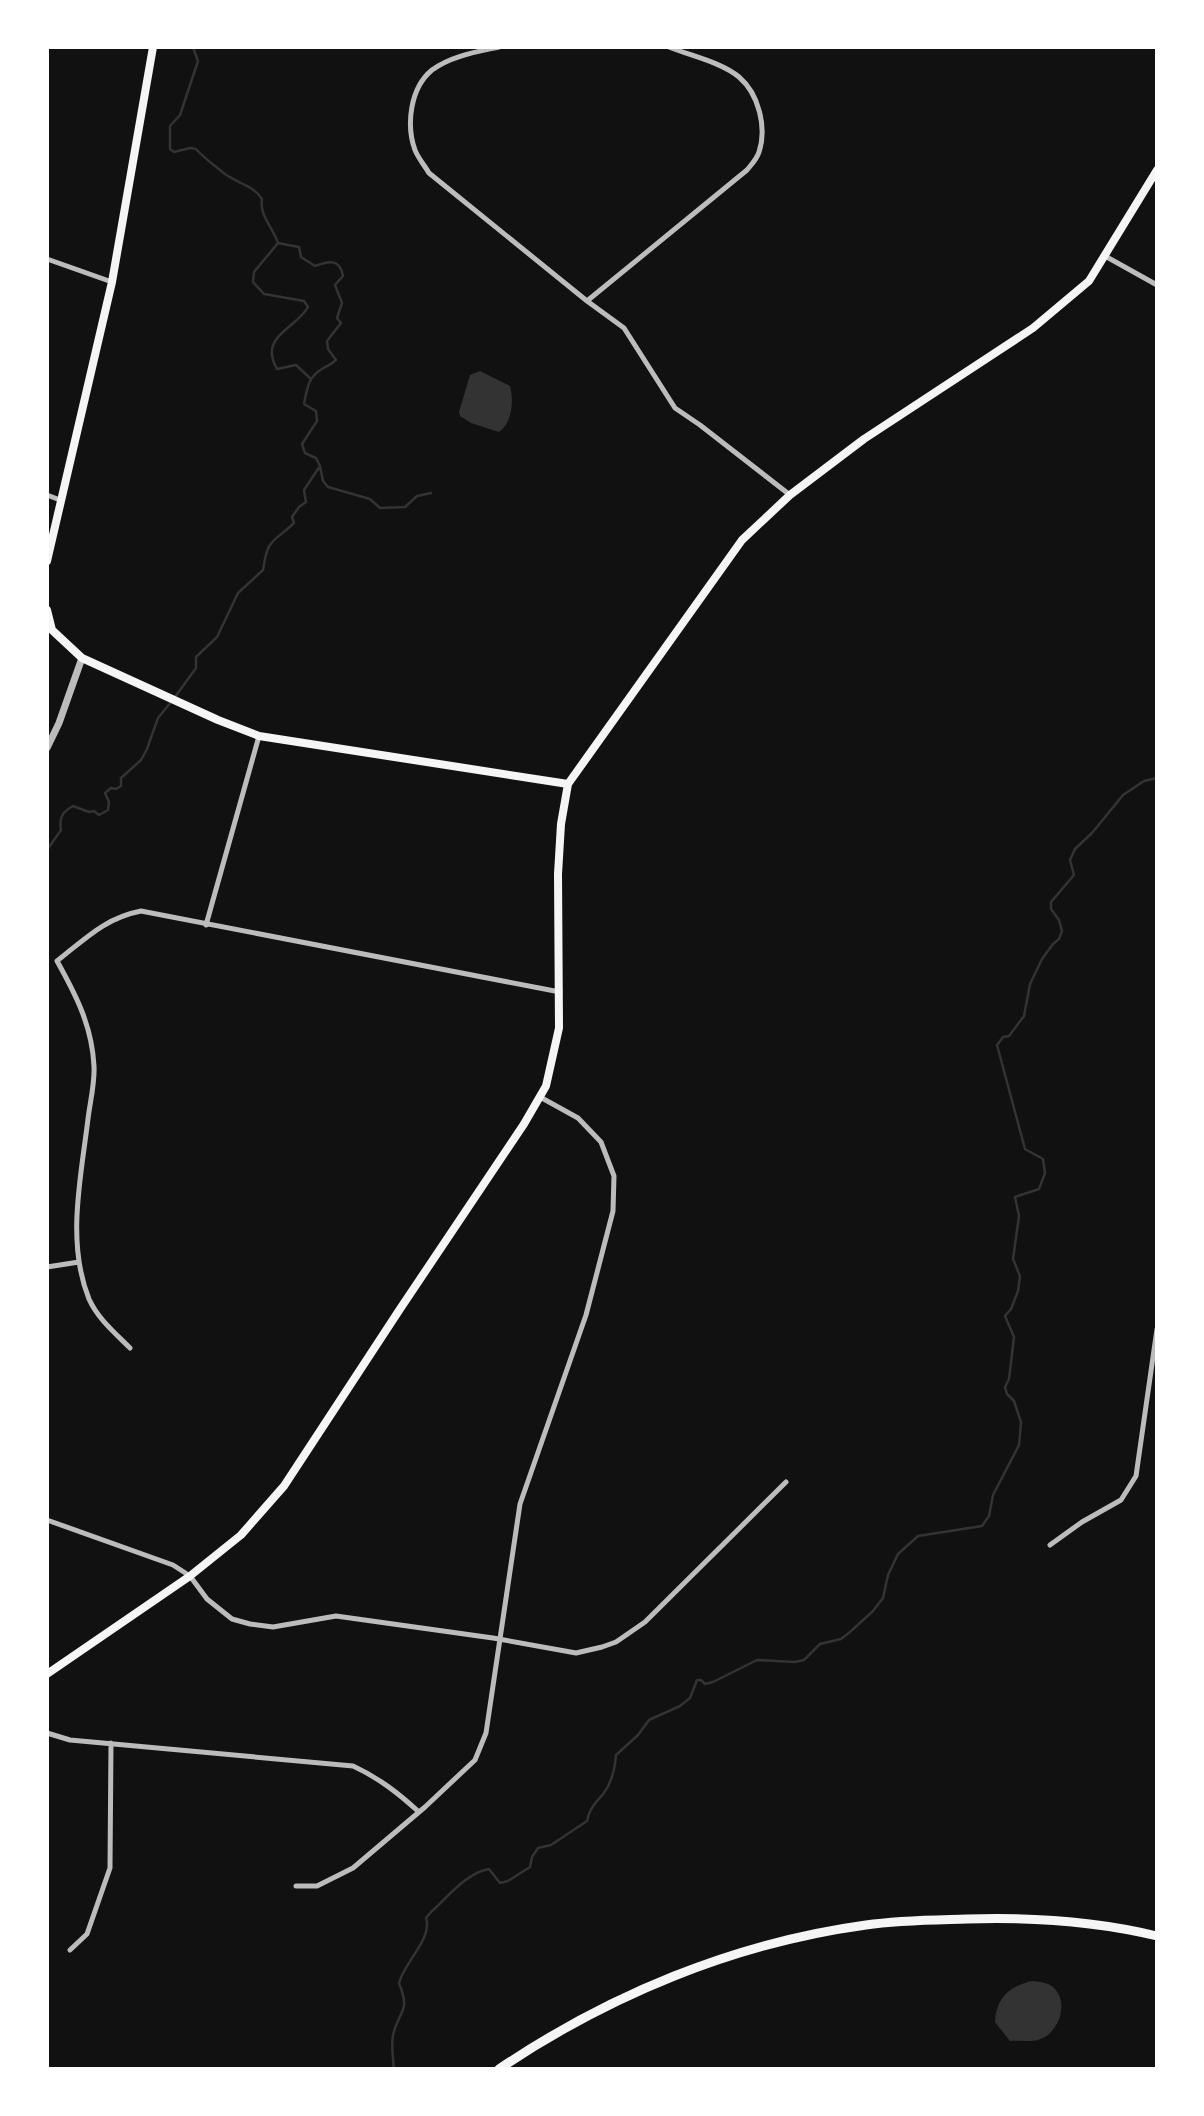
<svg xmlns="http://www.w3.org/2000/svg" width="1204" height="2116" font-family="Overpass,sans-serif">
  <style>
    .water { fill: #333 }
    .lines { fill: none; stroke-linecap: round; stroke-linejoin: round }
    .stream { stroke: #333; stroke-width: 2.5 }
    .minor { stroke: #bcbcbc; stroke-width: 5 }
    .tertiary { stroke: #bcbcbc; stroke-width: 7 }
    .secondary { stroke: #f5f5f5; stroke-width: 8 }
    .primary { stroke: #f5f5f5; stroke-width: 9 }
  </style>
  <rect width="100%" height="100%" fill="#111"/>
  <!-- water -->
  <path class="water" d="M480,371L510,386C514,402 512,423 499,432L471,423L460,416L459,412L470,375Z
    M1032,1981C1039,1982 1047,1982 1053,1987C1069,2001 1060,2030 1043,2038C1033,2043 1021,2040 1010,2041L995,2022C996,1999 1009,1986 1032,1981Z"/>
  <g class="lines">
    <!-- stream -->
    <path class="stream" d="M278,243L254,272L253,282L264,294L304,301L308,307C296,329 258,336 277,369L296,365L311,379
      M320,466L323,481L328,487L370,499L380,508L405,507L417,496L431,493
      M175,697L196,668V657L217,637L238,593L263,570C268,537 272,544 294,523L292,517L299,507L306,502L304,490L320,466L316,458L305,453L302,444L317,421L316,411L304,404C307,389 308,377 322,369C328,365 331,365 336,360L328,349L327,341L341,323L337,318L342,303L335,285L343,276C340,258 328,261 315,266L301,257L299,247L278,243C273,228 259,215 262,199C253,185 237,183 225,174C215,166 205,159 196,149L190,148L174,152L170,149V126L180,115L198,61L193,47
      M47,850L61,830C59,818 62,812 73,806L89,812L94,811L99,815L108,810L109,802L105,793L111,788L116,789L121,786V778L141,760L147,749L158,718L171,702
      M394,2069C393,2058 391,2046 393,2035C399,2009 411,2013 399,1983C405,1961 433,1938 426,1918L431,1912C448,1897 466,1873 489,1869L500,1883L508,1881L530,1867L532,1857L538,1848L551,1845L587,1821C590,1807 595,1804 604,1793C612,1782 615,1767 616,1755L638,1735L649,1720L680,1706L690,1698L697,1680H701L705,1684L713,1682L757,1660L795,1662L804,1660L820,1644L841,1639L850,1632L873,1611L883,1598L888,1575L898,1554L918,1536L982,1526L989,1516L993,1495L1019,1445L1021,1422L1014,1401L1007,1394L1005,1387L1009,1379L1014,1337L1005,1316L1011,1309L1018,1291L1020,1276L1013,1259L1019,1216L1015,1197L1039,1189L1045,1173L1043,1159L1025,1149L997,1045L1003,1037L1009,1036L1024,1016L1030,984L1042,959L1053,944L1059,939L1062,931L1059,920L1051,909V902L1074,875L1070,860L1075,849L1092,833L1123,795L1144,781L1157,778"/>
    <!-- minor -->
    <path class="minor" d="M499,47C476,52 451,56 432,70C410,88 406,125 415,150C418,158 425,166 429,173L587,301L747,170C751,165 757,159 759,152C767,128 759,94 739,77C721,62 691,56 669,47
      M1105,256L1157,285
      M47,259L112,282
      M587,301L624,328L675,408L700,425L790,495
      M47,495L60,500
      M206,925L259,736
      M47,1267L79,1262
      M130,1348C115,1333 98,1319 89,1299C66,1242 81,1177 88,1119C90,1102 95,1083 94,1066C92,1026 76,995 57,961C85,939 105,918 141,911L560,992
      M47,1520L173,1565L190,1576L207,1599L232,1619L250,1624L273,1627L336,1616L493,1638L576,1653L602,1647L616,1642L645,1622L786,1482
      M1050,1545L1082,1522L1121,1500L1136,1476L1157,1329
      M47,1733L70,1740L353,1766C379,1778 398,1793 419,1812
      M296,1886H317L353,1868L425,1807L475,1760L486,1733L520,1504L586,1315L613,1211L614,1176L601,1142L578,1118L540,1097
      M70,1950L87,1934L110,1868L111,1743"/>
    <!-- tertiary -->
    <path class="tertiary" d="M47,748L59,723L82,658"/>
    <!-- secondary -->
    <path class="secondary" d="M47,561L112,282L153,47
      M47,610L52,630L82,658L218,720L259,736L568,784
      M47,1674L190,1576L241,1535L284,1486L400,1309L524,1124L546,1086L559,1028L558,874L561,824L568,784L742,540L790,495L864,439L1033,328L1089,281L1157,170"/>
    <!-- primary -->
    <path class="primary" d="M499,2069C609,1995 734,1943 866,1925C900,1920 933,1920 967,1919C1030,1917 1095,1921 1157,1936"/>
  </g>
  <!-- border -->
  <rect width="1204" height="2116" fill="none" stroke="#ffffff" stroke-width="98"/>
</svg>
